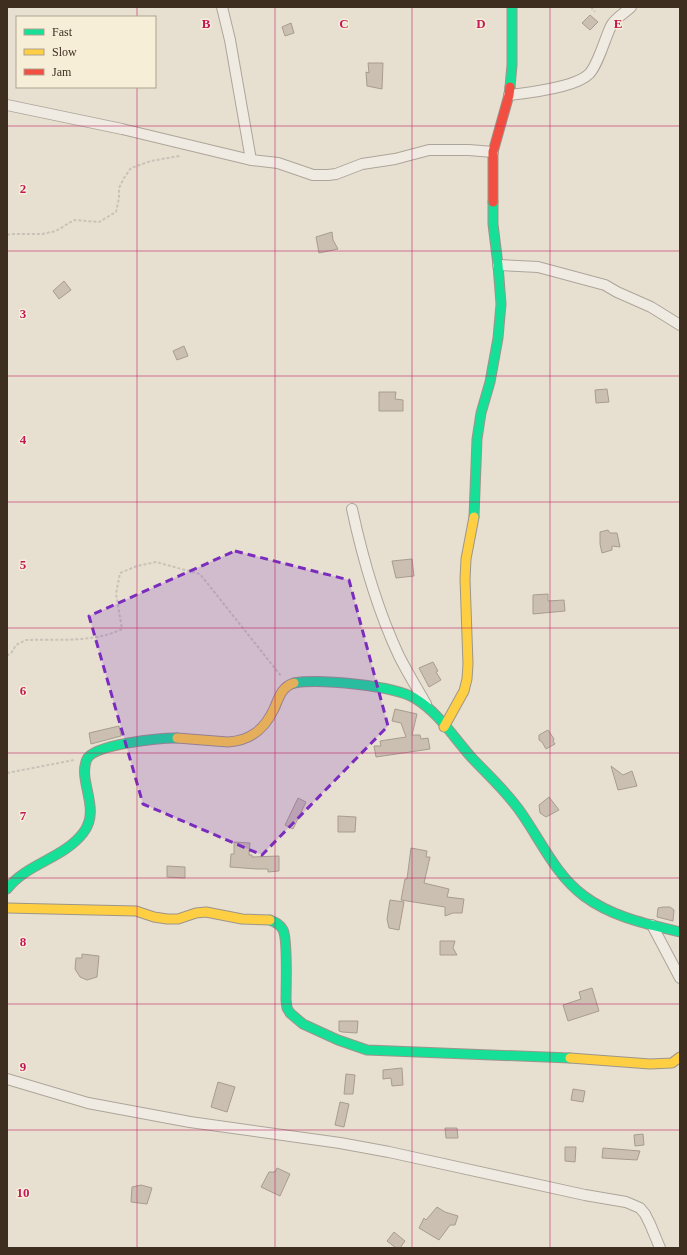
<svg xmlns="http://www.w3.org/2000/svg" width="687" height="1255" font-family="'Times New Roman',serif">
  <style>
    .building { fill: #cbbfb2; stroke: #a89c90 }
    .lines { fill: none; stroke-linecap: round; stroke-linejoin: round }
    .street-casing { stroke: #ada599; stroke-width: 12 }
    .fast-casing { stroke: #9c958a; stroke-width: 11 }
    .slow-casing { stroke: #9c958a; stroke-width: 11 }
    .jam-casing { stroke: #9c958a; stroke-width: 11 }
    .path { stroke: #c8c2b9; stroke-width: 2; stroke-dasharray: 3 2; stroke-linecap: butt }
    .street { stroke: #efebe3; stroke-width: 10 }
    .fast { stroke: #16e098; stroke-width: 9 }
    .slow { stroke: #ffcf43; stroke-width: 9 }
    .jam { stroke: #f24e42; stroke-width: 9 }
    .marked { fill: #7b2cbf; fill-opacity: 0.2; stroke: #7b2cbf; stroke-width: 3; stroke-dasharray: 8 5; stroke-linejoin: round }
    .grid { fill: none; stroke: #c2185b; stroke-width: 1; stroke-opacity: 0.55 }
    .grid-label { font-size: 13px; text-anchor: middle; font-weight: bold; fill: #c2185b; stroke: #f7eed8; stroke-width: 3; stroke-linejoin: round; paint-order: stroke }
  </style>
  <rect width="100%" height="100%" fill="#e7e0d1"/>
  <!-- building -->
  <path class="building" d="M590,15L598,22L590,30L582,23Z
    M291,23L294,33L285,36L282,27Z
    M368,63H383L382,89L367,86L366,72L369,73Z
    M332,232L333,240L338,249L319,253L316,237Z
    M64,281L71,290L59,299L53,291Z
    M184,346L188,356L177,360L173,351Z
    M607,389L609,402L596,403L595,390Z
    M379,392H396L395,399L403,400V411H379Z
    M608,530L610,533H617L620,547L612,546V550L602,553L600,544V532Z
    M412,559L414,576L396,578L392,561Z
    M548,594V601L564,600L565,611L533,614V595Z
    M433,662L438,671L436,672L441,680L429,687L419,668Z
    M395,709L417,714L412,735H420L421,739L428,738L430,749L376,757L374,746H381L380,741L406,737L401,723L392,721Z
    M119,726L121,736L91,744L89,733Z
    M548,730L554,739L553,741L555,744L546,749L542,742L539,740V735Z
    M611,766L623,775L632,771L637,786L618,790Z
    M549,797L559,810L546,817L540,813L539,805Z
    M298,798L306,802L293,829L285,825Z
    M338,816L356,817L355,832H338Z
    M234,842L250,843L249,855H252V857L279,856V871L268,872V869H257L230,867L231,854H234Z
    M411,848L427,851L426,857H430L424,883L449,889L447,897L464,899L462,913H453L445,916V907L401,900L405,879H407Z
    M167,866L185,867V878L167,877Z
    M390,900L404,902L399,930L389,928L387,919Z
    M663,907H670L674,910L673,921L657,917L658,908Z
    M440,941H455L453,948L457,955H440Z
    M82,954L99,956L97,977L87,980L80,977L75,969L76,958H82Z
    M592,988L599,1011L568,1021L563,1005L581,999L579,992Z
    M339,1021H358L357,1033L342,1032L339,1031Z
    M402,1068L403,1085L392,1086L391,1078L383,1079V1070Z
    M346,1074L355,1075L353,1094H344Z
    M218,1082L235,1087L227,1112L211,1107Z
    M573,1089L585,1091L583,1102L571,1100Z
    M340,1102L349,1104L344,1127L335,1125Z
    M445,1128H457L458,1138H446Z
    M643,1134L644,1145L635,1146L634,1135Z
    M565,1147H576L575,1162L565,1161Z
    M603,1148L640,1151L637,1160L602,1158Z
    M277,1168L290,1174L280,1196L261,1187L269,1172H275Z
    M141,1185L152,1188L147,1204L131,1202L132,1187Z
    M437,1207L445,1212L458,1216L455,1225H450L439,1240L419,1228L424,1218L426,1220Z
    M394,1232L405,1241L400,1248H396L387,1241Z"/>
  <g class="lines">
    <!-- street casing -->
    <g class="street-casing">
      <path id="street" d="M222,7L230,40L251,160
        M509,95C528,93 576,87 589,74C598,65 605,38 611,26C615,18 625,13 631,7
        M7,105L122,129L251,160L278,163L313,175H328L336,174L362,164L395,159L429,150H469L493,152
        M498,265L538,267L605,285L617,292L651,307L680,325
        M352,509C363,560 377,609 399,656C407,672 417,688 426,704
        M652,925L680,978
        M7,1079L88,1103L190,1122L340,1143L389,1152L585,1195L626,1202L640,1208L645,1214L650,1224L660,1248"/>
    </g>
    <!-- fast casing -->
    <g class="fast-casing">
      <path id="fast" d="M510,87L512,65V7
        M474,517L477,439L481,413L490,382L498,338L501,304L498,265L493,224V202
        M294,683C319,679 395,685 416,699C439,713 454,738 472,758C489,776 508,793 522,814C542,843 556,875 584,896C612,917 647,924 680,932
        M7,889C27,863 63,859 83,833C102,809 77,781 87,759C94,744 161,738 177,738
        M270,920C275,922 280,924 283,930C288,939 286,987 286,1000L287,1008L290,1013L303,1024L338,1040L367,1050L570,1058"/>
    </g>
    <!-- slow casing -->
    <g class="slow-casing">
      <path id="slow" d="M444,727L464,691L467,679L468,664L465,579L466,559L474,517
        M177,738L228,742C250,741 264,730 274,709C279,698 281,687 294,683
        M7,908L136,911L154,917L167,919H178L196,913L206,912L242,919L270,920
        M570,1058L650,1064L672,1063L680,1057"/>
    </g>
    <!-- jam casing -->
    <g class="jam-casing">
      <path id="jam" d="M493,202V152L509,95L510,87"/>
    </g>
    <!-- path -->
    <path class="path" d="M591,7L595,12
      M7,235L11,234H42L56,231L74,220L99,222L116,212L119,198V188L124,178L131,168L151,161L179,156L180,154
      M7,656L12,652L16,645L26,640C56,639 94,643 122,629L116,594L120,573L137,566L156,562L200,574L281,676
      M7,773L74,760"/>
    <!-- street -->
    <use href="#street" class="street"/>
    <!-- fast -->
    <use href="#fast" class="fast"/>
    <!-- slow -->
    <use href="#slow" class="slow"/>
    <!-- jam -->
    <use href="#jam" class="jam"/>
  </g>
  <!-- marked area -->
  <path class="marked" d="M235,551L349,580L388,726L262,855L143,804L89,616Z"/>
  <!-- grid -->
  <path class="grid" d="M137,7V17M275,7V1248M412,7V1248M550,7V1248M137,87V1248M7,126H680M7,251H680M7,376H680M7,502H680M7,628H680M7,753H680M7,878H680M7,1004H680M7,1130H680"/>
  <g class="grid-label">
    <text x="206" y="28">B</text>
    <text x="344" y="28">C</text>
    <text x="481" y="28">D</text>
    <text x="618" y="28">E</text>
    <text x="23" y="193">2</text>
    <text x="23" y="318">3</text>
    <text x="23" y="444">4</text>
    <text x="23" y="569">5</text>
    <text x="23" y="695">6</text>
    <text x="23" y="820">7</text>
    <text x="23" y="946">8</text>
    <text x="23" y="1071">9</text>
    <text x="23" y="1197">10</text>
  </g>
  <!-- border -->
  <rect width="687" height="1255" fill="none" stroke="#3d2e20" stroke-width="16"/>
  <!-- legend -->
  <rect x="16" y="16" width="140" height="72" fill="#f7eed8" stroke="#ada18e"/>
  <rect x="24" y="29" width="20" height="6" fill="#16e098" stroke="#ada18e"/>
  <text x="52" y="36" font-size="12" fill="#3d2e20">Fast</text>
  <rect x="24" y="49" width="20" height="6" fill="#ffcf43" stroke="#ada18e"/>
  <text x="52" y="56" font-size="12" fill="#3d2e20">Slow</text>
  <rect x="24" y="69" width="20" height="6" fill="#f24e42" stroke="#ada18e"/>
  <text x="52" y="76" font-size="12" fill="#3d2e20">Jam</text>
</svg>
